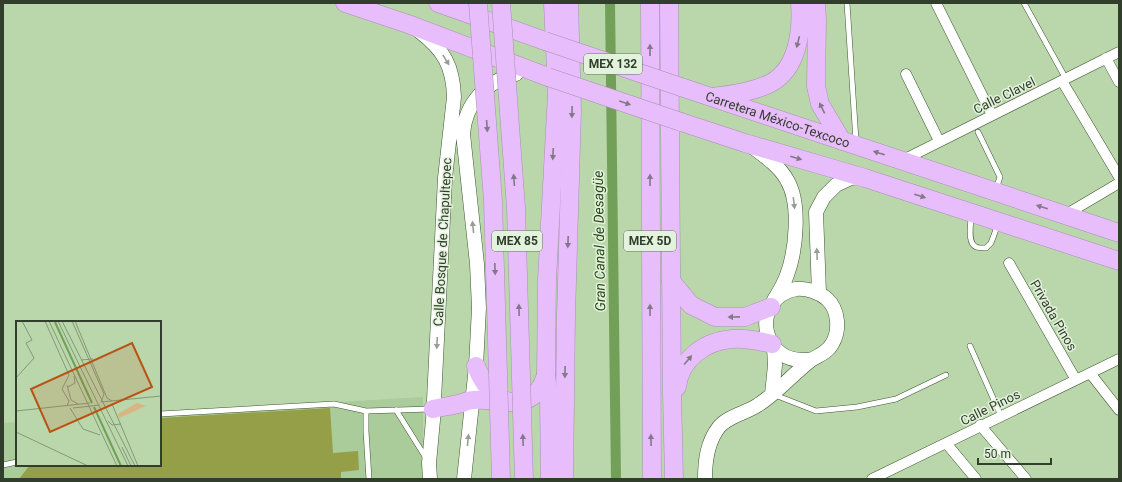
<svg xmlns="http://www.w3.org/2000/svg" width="1122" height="482" font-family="Roboto,sans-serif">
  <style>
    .built { fill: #aacb9a }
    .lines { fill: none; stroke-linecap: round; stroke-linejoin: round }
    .canal { stroke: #72a058; stroke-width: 10 }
    .building { fill: #949f47 }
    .lane-casing { stroke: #3e5631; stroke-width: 6 }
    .street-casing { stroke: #3e5631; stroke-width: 11 }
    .secondary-casing { stroke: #3e5631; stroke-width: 15 }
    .highway-casing { stroke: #a891b3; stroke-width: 19 }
    .lane { stroke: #fff; stroke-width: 5 }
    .street { stroke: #fff; stroke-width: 10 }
    .secondary { stroke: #fff; stroke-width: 14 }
    .highway { stroke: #e7bdfb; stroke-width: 18 }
    .highway-bridge-casing { stroke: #a891b3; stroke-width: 19; stroke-linecap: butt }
    .highway-bridge { stroke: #e7bdfb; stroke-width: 18 }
    .oneway { fill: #837789 }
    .oneway2 { fill: #989e96 }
    .labels { text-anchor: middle; stroke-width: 3; stroke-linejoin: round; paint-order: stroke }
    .shield { fill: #e3f2dc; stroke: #677461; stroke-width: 1 }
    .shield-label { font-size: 12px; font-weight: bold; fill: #323e2c }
    .street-label { font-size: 13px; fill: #323e2c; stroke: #e3f2dc }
    .water-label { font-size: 14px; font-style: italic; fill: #2a4916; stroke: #e3f2dc }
    .inset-river { fill: none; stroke: #72a058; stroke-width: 2 }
    .inset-road { fill: none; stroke: #849978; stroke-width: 1 }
    .view { fill: #ba5214; fill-opacity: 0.15; stroke: #ba5214; stroke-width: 2 }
    .inset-edge { fill: none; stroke: #323e2c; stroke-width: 2 }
  </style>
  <rect width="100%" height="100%" fill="#bad6ab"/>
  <!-- built -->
  <path class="built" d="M423,397V479H3V423L17,422V465H160V413Z"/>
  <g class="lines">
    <!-- canal -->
    <path class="canal" d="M610,3L616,479"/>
  </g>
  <!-- building -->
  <path class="building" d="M330,408L333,453L358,451L359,470L341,472V479H19L30,465H160V418Z"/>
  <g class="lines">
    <!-- lane casing -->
    <g class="lane-casing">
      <path id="lane" d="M847,3L856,141
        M1024,3L1066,79
        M978,132L1000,177L996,189
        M971,216C971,224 967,243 976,247C979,248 983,248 986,248L991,243L998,224
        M970,346L1001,416
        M775,395L816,411L857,407L896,399L946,375
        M396,410L426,458
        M160,414L334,404L366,411
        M3,465L17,462
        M369,479L366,431V411L431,409"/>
    </g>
    <!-- street casing -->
    <g class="street-casing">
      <path id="street" d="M936,3L992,115
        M1106,58L1119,82
        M906,74L939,141
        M1062,81L1119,177
        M901,161L1119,52
        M1065,215L1119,183
        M1009,263L1076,380
        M1090,373L1119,410
        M980,425L1026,479
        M946,443L976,479
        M872,479L1119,359"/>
    </g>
    <!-- secondary casing -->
    <g class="secondary-casing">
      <path id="secondary" d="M419,31C444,50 453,66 454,97L445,178L433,420L429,463L430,479
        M754,148C766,157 780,167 787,180C801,203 796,251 787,275C784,284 779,292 774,300
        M819,293L816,212L824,197L836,185L851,178L860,177
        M772,394L775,365L774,348
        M464,479L476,366L479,308L477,264L463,134C465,104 486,81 516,74
        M705,479C705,461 707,442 719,427C728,416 746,413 758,405C777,393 793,374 811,360C819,355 827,353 832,344C840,331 839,310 827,299C819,292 807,288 796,289C749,298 760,369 812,359"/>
    </g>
    <!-- highway casing -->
    <g class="highway-casing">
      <g id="highway">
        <path d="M345,3L408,24L548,77"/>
        <path d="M438,3L545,41"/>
        <path d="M650,3L652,479"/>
        <path d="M669,3L672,393L674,479"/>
        <path d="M816,3L817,20L816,86L820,104L842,141"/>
        <path id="s1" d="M681,87L1119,233"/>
        <path d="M713,97C733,94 753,92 771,83C798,68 802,31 800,3"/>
        <path d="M681,122L745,143L865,178L1119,261"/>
        <path d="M671,281L691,305L715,317H745L771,307"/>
        <path d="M476,366C482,382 492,396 509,402"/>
        <path d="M677,387C680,359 705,341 732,339C746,338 759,341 772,344"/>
        <path d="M433,409C441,407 450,406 458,404C463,403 468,400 473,400C502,398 534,415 546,375"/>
        <path d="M550,479L549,399L546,375L547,280L557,93L553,3"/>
        <path d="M564,479L566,315L572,110L569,3"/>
      </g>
    </g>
    <!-- lane -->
    <use href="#lane" class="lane"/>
    <!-- street -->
    <use href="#street" class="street"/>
    <!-- secondary -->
    <use href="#secondary" class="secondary"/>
    <!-- highway -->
    <use href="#highway" class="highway"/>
    <!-- highway-bridge casing -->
    <g class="highway-bridge-casing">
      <path id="highway-bridge" d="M478,3L493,201L501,479
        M501,3L516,208L524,479
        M545,41L681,87
        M548,77L681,122"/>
    </g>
    <!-- highway-bridge -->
    <use href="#highway-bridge" class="highway-bridge"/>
  </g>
  <!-- one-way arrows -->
  <defs><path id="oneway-solid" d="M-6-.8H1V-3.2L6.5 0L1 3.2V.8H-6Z"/></defs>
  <g class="oneway">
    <use href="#oneway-solid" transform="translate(798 42) rotate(104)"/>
    <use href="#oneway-solid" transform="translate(650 50) rotate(-90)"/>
    <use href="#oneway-solid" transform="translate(625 103) rotate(19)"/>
    <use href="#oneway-solid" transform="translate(822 108) rotate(-116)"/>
    <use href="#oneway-solid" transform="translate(572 112) rotate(91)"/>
    <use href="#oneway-solid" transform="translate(487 126) rotate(86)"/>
    <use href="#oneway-solid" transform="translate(879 153) rotate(-162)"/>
    <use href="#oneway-solid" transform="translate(553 154) rotate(93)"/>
    <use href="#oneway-solid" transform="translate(796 158) rotate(16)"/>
    <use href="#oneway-solid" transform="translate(514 180) rotate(-94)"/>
    <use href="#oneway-solid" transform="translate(650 180) rotate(-90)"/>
    <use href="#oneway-solid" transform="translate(920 196) rotate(18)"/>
    <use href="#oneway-solid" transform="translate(1042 207) rotate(-162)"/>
    <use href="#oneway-solid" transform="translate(568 242) rotate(92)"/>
    <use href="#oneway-solid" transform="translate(495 269) rotate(88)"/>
    <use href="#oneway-solid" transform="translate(519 310) rotate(-92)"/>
    <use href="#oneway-solid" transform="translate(650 310) rotate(-90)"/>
    <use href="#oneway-solid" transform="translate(734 317) rotate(179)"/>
    <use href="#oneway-solid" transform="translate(688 360) rotate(-50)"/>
    <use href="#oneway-solid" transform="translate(565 372) rotate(91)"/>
    <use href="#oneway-solid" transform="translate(523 440) rotate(-92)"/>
    <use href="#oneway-solid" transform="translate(651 440) rotate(-91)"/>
  </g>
  <g class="oneway2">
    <use href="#oneway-solid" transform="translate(446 60) rotate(58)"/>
    <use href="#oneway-solid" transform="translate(794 203) rotate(83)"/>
    <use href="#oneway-solid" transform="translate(473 227) rotate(-96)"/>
    <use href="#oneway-solid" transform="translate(817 254) rotate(-92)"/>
    <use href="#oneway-solid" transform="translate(437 343) rotate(93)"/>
    <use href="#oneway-solid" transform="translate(468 440) rotate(-84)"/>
  </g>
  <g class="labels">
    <!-- shield labels -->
    <g class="shield">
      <rect x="584" y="54" width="58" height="20" rx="3"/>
      <rect x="492" y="231" width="50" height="20" rx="3"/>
      <rect x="624" y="231" width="52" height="20" rx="3"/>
    </g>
    <g class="shield-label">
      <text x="613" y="68">MEX 132</text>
      <text x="517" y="245">MEX 85</text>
      <text x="650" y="245">MEX 5D</text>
    </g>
    <!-- street labels -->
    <g class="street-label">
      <text transform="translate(1004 95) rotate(-26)" y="5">Calle Clavel</text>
      <text dy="5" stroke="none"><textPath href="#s1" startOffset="102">Carretera México-Texcoco</textPath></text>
      <text transform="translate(442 242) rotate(-87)" y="5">Calle Bosque de Chapultepec</text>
      <text transform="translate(1054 315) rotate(60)" y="5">Privada Pinos</text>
      <text transform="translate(990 407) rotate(-26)" y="5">Calle Pinos</text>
    </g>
    <!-- water labels -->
    <g class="water-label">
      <text transform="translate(599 241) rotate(-91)" y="5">Gran Canal de Desagüe</text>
    </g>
  </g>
  <!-- overview -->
  <g transform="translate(16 321)">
    <rect width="145" height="145" fill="#bad6ab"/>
    <path d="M121,82L130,85L103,97L102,93Z" fill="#d9b584"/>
    <path class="inset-river" d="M39,1L76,82M78,86L105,145"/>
    <path class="inset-road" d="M29,0L53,54L46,68L53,80L51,85M33,0L101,145M42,0L112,145M46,0L119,145M56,0L88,73L85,81M59,0L91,77L96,80M65,39L77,38M0,57L18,37L10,22L16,19L6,0M51,64L55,79L62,83M52,66L59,62L58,55M85,81L145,75M96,83L122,145M54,87L67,108L84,114M57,87L84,84M0,90L74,82M92,100L96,104L105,103M0,111L72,145M106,126L115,145"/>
    <path class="view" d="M116,22L136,66L34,111L15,68Z"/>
    <rect width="145" height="145" class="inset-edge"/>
  </g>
  <!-- border -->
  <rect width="1122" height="482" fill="none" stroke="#323e2c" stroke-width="8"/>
  <!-- scale -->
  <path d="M978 458v6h73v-6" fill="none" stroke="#323e2c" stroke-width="2"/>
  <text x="984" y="458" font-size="12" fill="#323e2c" stroke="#e3f2dc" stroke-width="3" paint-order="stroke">50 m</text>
</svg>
